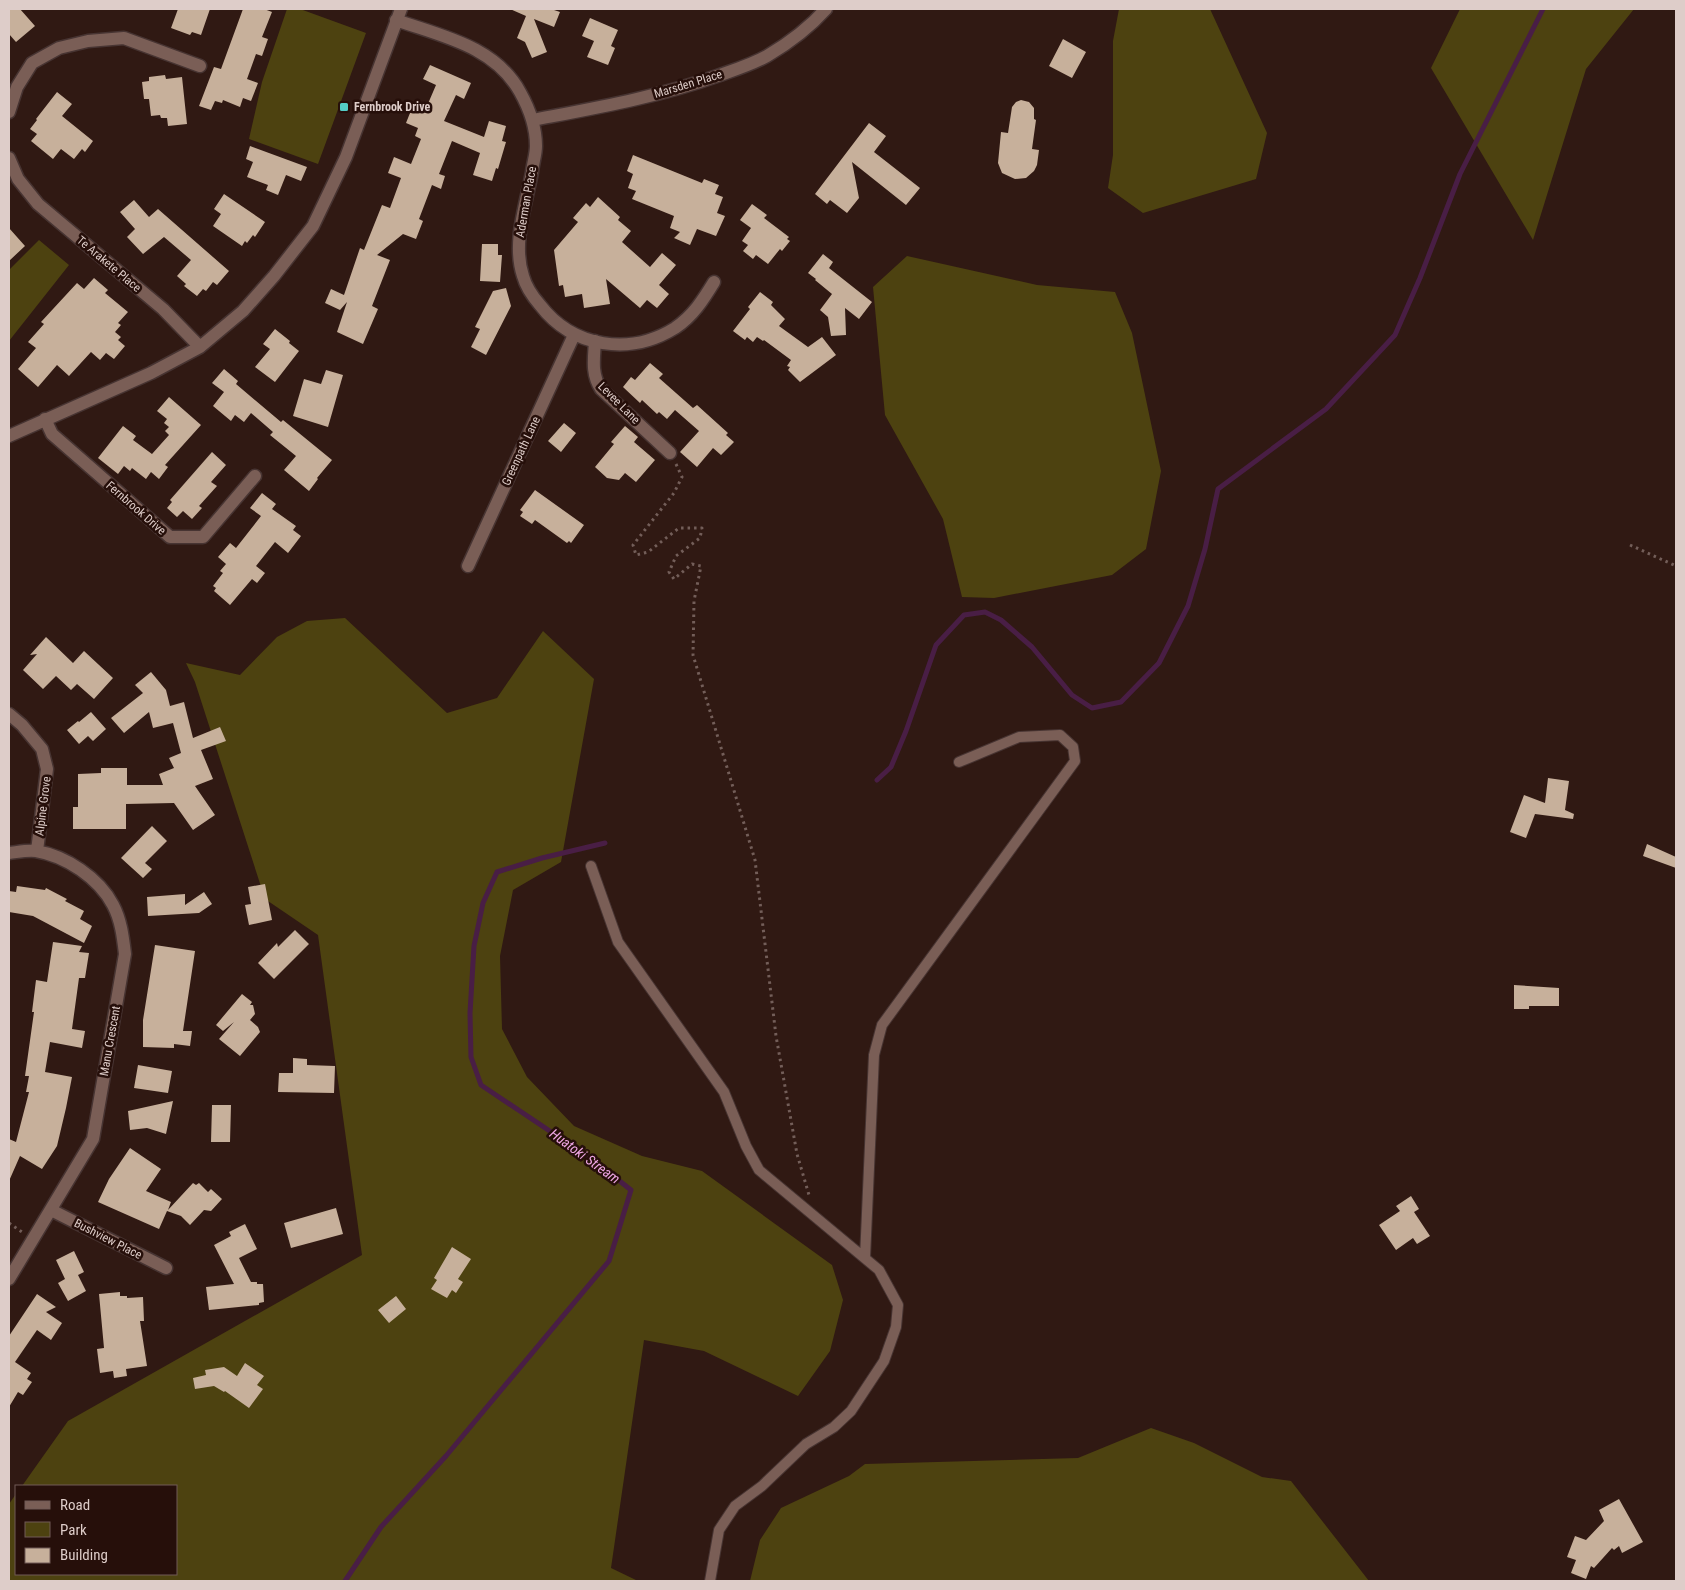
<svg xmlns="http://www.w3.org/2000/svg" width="1685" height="1590" font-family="'Roboto Condensed',sans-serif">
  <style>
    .green { fill: #4d4210 }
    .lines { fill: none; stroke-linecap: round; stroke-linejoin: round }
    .stream { stroke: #491e45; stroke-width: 5 }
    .building { fill: #c7b09b }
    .service-casing { stroke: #473432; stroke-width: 12 }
    .minor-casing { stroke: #473432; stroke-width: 15 }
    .path { stroke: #735e59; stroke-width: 3; stroke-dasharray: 2.5 4; stroke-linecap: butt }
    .service { stroke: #7a5e56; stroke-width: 10 }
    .minor { stroke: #7a5e56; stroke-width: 12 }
    .poi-dot { fill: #54cdc6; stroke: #260f0a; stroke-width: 2 }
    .labels { text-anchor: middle; stroke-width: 5; stroke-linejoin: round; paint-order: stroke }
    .street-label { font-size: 12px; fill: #decdc9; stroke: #260f0a }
    .poi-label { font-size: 12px; font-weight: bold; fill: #decdc9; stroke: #260f0a; text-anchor: start }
    .water-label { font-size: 14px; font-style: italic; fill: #f0a7e5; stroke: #260f0a }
  </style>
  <rect width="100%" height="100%" fill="#301913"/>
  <!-- green -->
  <path class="green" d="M287,9H300L366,33L318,164L249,139L262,82Z
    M1119,9H1210L1267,133L1256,179L1143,213L1108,188L1113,155V41Z
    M1460,9H1634L1586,69L1533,240L1431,68Z
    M39,240L69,265L9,341V270Z
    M907,256L1037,285L1115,292L1132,333L1161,471L1146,549L1112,575L994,598L962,597L943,519L885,415L873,287Z
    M345,618L447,713L497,698L543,631L594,679L561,862L513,890L500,956L502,1029L527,1077L574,1126L642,1156L702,1171L832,1265L843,1300L830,1351L798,1396L704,1351L644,1340L611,1568L638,1581H9V1504L16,1494V1574H176V1486H22L68,1421L362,1255L318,935L265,899L195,682L186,663L240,675L277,637L307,621Z
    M1151,1428L1194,1443L1262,1477L1291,1481L1369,1581H750L760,1540L781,1508L849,1476L865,1464L1078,1458Z"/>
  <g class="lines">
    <!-- stream -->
    <path class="stream" d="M877,780L891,767L906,731L936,645L964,615L985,612L1001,620L1032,647L1072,695L1092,708L1121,702L1159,663L1188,606L1205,549L1218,489L1326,409L1395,335L1420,278L1460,174L1543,9
      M345,1581L381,1527L446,1456L609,1261L631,1190L593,1160L481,1085L471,1057L470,1013L474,946L483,903L497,872L542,858L605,843"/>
  </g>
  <!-- building -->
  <path class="building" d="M9,9H20L35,26L16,42L9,34Z
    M178,9H210L201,35L192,32L190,35L171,28Z
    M243,9H264L272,12L262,37L268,39L262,56L256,54L247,79L258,83L251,101L243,98L240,107L223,100L222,103L215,101L211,110L199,106L214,67L221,69Z
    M510,9H551L560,12L554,27L534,19L547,52L532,58L525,42L517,38L526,16Z
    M590,18L618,30L611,46L615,48L608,65L587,57L594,41L582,36Z
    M1063,39L1086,52L1072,78L1049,66Z
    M430,65L471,83L464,99L456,95L444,121L484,137L489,121L506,126L502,141L506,142L498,169L496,168L492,181L473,175L480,153L452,141L439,174L445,176L441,189L432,185L419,219L423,221L416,239L403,234L377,255L390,260L372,306L378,309L363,344L337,332L347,302L340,310L325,303L331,289L344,295L360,248L364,250L382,205L390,208L401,178L388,173L394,157L411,164L421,139L415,136L418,128L406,123L412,108L424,113L436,85L423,79Z
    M165,75L166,79L182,77L187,124L168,126L167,118H161L160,115L151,116L149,99H144L142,82L149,81V77Z
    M57,92L72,104L62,116L93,141L85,152L82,149L74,159L61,149L53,159L31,141L37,134L30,129L37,120L36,119Z
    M1021,100L1029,102L1034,108V119L1036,120L1032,149L1039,150L1037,165L1034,171L1026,178L1015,179L1002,173L998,163L1001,132L1008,133L1012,107L1016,102Z
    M869,123L886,136L874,152L920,188L906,205L852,162L859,198L847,213L830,200L827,204L815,194Z
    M250,146L307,167L301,181L286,175L278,195L266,190L268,185L247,177L253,162L246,159Z
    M633,155L702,183L704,179L719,185L715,194L723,197L717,213L725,216L716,236L697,229L690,245L674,238L680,232L670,228L674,216L632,199L636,191L628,188L633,174L627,171Z
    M224,194L265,222L255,237L253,235L247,243L245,241L242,246L213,226L221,214L214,209Z
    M598,197L620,217L618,220L631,231L622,242L650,267L662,253L676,265L659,285L669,294L657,308L647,300L640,308L606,279L610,304L584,308L582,294L565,297L563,285L559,286L554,250L578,222L573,218L586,203L590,207Z
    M134,200L149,217L158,209L229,271L217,285L213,282L206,291L203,289L197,296L184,286L186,284L177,276L191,260L164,237L143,254L127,237L135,229L120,212Z
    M752,204L767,215L764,218L789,237L787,239L790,241L782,251L780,249L768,264L756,255L753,259L743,251L748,245L742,241L751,228L740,220Z
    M9,228L25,246L9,261Z
    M482,244H498V255H502L500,282L480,281Z
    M823,254L833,262L829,268L872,302L859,319L845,308L846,335L831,336L828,317L820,310L832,294L815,280L816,279L808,273Z
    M94,278L108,290L105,293L128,312L118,323L121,325L115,332L121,337L118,340L125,346L114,359L106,353L100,360L91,352L69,376L57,365L38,387L18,369L36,348L28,342L44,324L41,322L77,283L84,289Z
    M506,288L511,306L486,355L471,347L480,329L475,327L493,291Z
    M760,292L773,302L771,305L785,319L779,326L808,347L822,337L836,355L800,382L788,370L790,367L787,366L791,360L764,340L763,341L757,337L753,342L747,337L745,340L733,331L750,309L748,307Z
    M275,329L290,341L289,343L299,351L275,382L255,367L270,349L263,344Z
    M650,363L663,374L659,378L693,408L697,405L728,433L726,435L734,442L721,455L713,448L697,467L680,452L699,431L675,410L667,419L659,412L657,414L642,400L640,403L623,387L631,377L635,380Z
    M224,369L238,381L236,384L281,422L283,420L332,460L317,478L318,479L309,491L284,470L296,456L270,435L273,432L251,413L244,422L235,415L231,421L213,406L224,392L212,383Z
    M326,370L343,375L328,427L293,416L304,379L321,384Z
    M169,397L201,425L165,465L168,467L159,479L151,472L146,479L132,468L130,471L124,466L118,474L98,458L123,426L136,436L133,440L152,454L169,435L165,431L169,427L164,423L167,419L157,411Z
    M564,423L576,433L561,452L548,441Z
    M625,426L638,437L634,442L655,460L636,482L625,473L619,480L607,478L595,467L614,444L611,442Z
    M212,452L226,465L211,482L217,486L199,506L202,508L192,519L183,511L177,517L167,508L172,502L170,500Z
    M535,490L584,525L571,543L569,541L567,543L535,520L532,524L520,516L523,512L520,510Z
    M262,493L276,504L272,509L296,526L293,530L301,536L288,553L275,542L256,566L265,573L257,583L252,579L230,605L214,591L216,588L213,586L223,573L220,571L226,564L218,557L230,543L236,548L261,516L250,508Z
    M46,637L73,663L84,651L113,678L94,699L77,684L71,690L56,676L43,689L23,670L37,654L30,655Z
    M151,672L166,690L170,706L184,702L193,738L220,727L226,741L201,750L213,779L195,786L215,815L193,830L174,803L126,804V829H73V807H78V774L101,773V768H127V785H163L159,774L174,768L169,758L181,753L173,723L153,728L149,712L124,733L111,718L143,693L135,685Z
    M91,712L106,729L93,741L88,736L79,744L67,730L78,721L79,722Z
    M1548,778L1569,781L1565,810L1574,814L1573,819L1535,814L1526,838L1510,832L1524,795L1545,803Z
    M152,826L167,841L145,863L152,869L143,878L121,858Z
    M1647,844L1676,857V868L1643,856Z
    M265,884L272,920L249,925L245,905L251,904L248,887Z
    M17,886L45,890L46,888L67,899L65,901L84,911L80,919L92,926L84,943L33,916L9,912V891L16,892Z
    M204,892L212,904L199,913L148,916L147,897L185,894V905Z
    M295,930L309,944L274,979L258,963L277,943L278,947Z
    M53,942L82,946L79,952L89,953L85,978H79L72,1029L85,1031L82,1048L50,1042L45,1072L72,1077L66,1108L57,1146L42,1169L20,1156L9,1181V1139L16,1142L29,1092H26L29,1076H25L34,1012H32L36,980L47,982Z
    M155,945L195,951L183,1031H192L190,1046L174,1044V1048L143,1047V1020Z
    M1514,985L1559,988V1006H1529V1009H1514Z
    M242,994L252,1002L250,1005H253L255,1014L250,1020L258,1027L260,1032L240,1056L219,1039L234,1022L223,1031L216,1025Z
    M293,1058L307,1059V1065L335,1066L334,1093L278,1092L279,1073H293Z
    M138,1065L172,1071L168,1093L134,1088Z
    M173,1101L166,1134L147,1128L130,1130L128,1111Z
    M212,1105H231L230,1142H211Z
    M130,1148L161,1169L146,1191L171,1202L168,1210L193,1183L196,1185L199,1183L208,1192L211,1189L222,1199L211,1211L204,1210L190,1225L181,1216L167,1211L159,1229L98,1202L109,1179Z
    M1411,1196L1419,1209L1414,1212L1430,1236L1417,1244L1413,1238L1396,1250L1379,1225L1400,1211L1396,1206Z
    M336,1208L343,1234L291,1248L284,1223Z
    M245,1224L257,1249L239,1258L251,1282H257V1284H263L264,1302L259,1303V1305L209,1310L206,1287L234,1284L214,1245L231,1236L229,1232Z
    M452,1247L471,1259L458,1279L463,1282L456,1293L452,1290L447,1298L431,1289L437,1280L434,1278Z
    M74,1251L84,1272L78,1275L86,1291L68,1301L58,1283L65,1279L56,1260Z
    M120,1292V1296H127V1298L143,1297L144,1321H140L147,1366L126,1369L127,1376L114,1378L113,1371L100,1373L97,1349L104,1348L99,1294Z
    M37,1294L56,1307L46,1312L62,1323L51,1340L37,1330L15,1362L31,1373L27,1379L32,1382L23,1395L18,1392L9,1407V1336Z
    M396,1296L406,1309L389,1323L378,1310Z
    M245,1363L264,1376L257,1385L263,1389L249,1408L225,1391L224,1392L214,1386L195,1389L193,1378L206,1375L205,1370L224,1367L237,1376Z
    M1619,1499L1643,1542L1622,1553L1619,1546L1614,1550L1612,1548L1594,1568L1591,1566L1586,1579L1571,1573L1576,1560L1567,1557L1575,1536L1586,1540L1604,1521L1599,1510Z"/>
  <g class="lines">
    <!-- service casing -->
    <g class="service-casing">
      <path id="service" d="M591,866L618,942L724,1092L746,1146L759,1170L879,1270L898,1305L896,1327L884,1361L851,1411L834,1427L806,1444L762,1486L735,1506L719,1530L710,1581
        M865,1258L874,1055L882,1025L1075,761L1073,747L1060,735L1019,737L959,762"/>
    </g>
    <!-- minor casing -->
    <g class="minor-casing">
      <path id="minor" d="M396,20C441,36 495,46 520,92C529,108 536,127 536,146C536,154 533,163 532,172C526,205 512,243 523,276C526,287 533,297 540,305C573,348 630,356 675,328C693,316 703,300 714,282
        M9,112L17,87L32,63L59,48L88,41L124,38L200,66
        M533,120C595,108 658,97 717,76C734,70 751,65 767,56C789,43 809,28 826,9
        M9,158L18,179L38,204L163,309L200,347
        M595,341C594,358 591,374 601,389L670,453
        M45,419L52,434L170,537H203L255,476
        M9,436L151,373L200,347L243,311L274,276L313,226L346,157L401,9
        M468,566L574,335
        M9,714L22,725L42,749L47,769L37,851
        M9,853C18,852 27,850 36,851C66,856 99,878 113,905C121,920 123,937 125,954L93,1139L9,1279
        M51,1210L166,1268"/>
    </g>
    <!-- path -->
    <path class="path" d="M676,464L682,477L674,493L633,545L636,555L648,552L679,528H702L700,538L676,556L669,572L674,579L692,564L701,566L694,601L693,655L755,860L776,1036L797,1154L809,1195
      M1630,545L1676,566
      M9,1223L22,1232"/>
    <!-- service -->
    <use href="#service" class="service"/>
    <!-- minor -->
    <use href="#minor" class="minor"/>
  </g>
  <!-- markers -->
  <rect class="poi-dot" x="339" y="102" width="10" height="10" rx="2.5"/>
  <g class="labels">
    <!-- street labels -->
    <g class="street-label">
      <text transform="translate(688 84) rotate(-17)" y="4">Marsden Place</text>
      <text transform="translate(526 202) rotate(-80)" y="4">Aderman Place</text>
      <text transform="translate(109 264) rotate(40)" y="4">Te Arakete Place</text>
      <text transform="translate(619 403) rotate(45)" y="4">Levee Lane</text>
      <text transform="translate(521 451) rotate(-65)" y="4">Greenpath Lane</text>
      <text transform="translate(136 508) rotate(41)" y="4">Fernbrook Drive</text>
      <text transform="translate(43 806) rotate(-83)" y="4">Alpine Grove</text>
      <text transform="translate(110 1041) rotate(-80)" y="4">Manu Crescent</text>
      <text transform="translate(108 1239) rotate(27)" y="4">Bushview Place</text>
    </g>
    <!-- poi labels -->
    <g class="poi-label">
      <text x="354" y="111">Fernbrook Drive</text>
    </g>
    <!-- water labels -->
    <g class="water-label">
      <text transform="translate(585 1156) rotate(36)" y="5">Huatoki Stream</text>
    </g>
  </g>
  <!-- border -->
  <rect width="1685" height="1590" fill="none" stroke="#decdc9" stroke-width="20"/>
  <!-- legend -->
  <rect x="15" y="1485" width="162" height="90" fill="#260f0a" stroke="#705b56"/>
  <rect x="25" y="1501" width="25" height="8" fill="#7a5e56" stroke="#705b56"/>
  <text x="60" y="1510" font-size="15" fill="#decdc9">Road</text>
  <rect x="25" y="1522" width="25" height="15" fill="#4d4210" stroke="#705b56"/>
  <text x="60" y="1535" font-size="15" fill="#decdc9">Park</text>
  <rect x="25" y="1548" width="25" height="15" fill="#c7b09b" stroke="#705b56"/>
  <text x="60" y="1560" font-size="15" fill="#decdc9">Building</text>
</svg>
